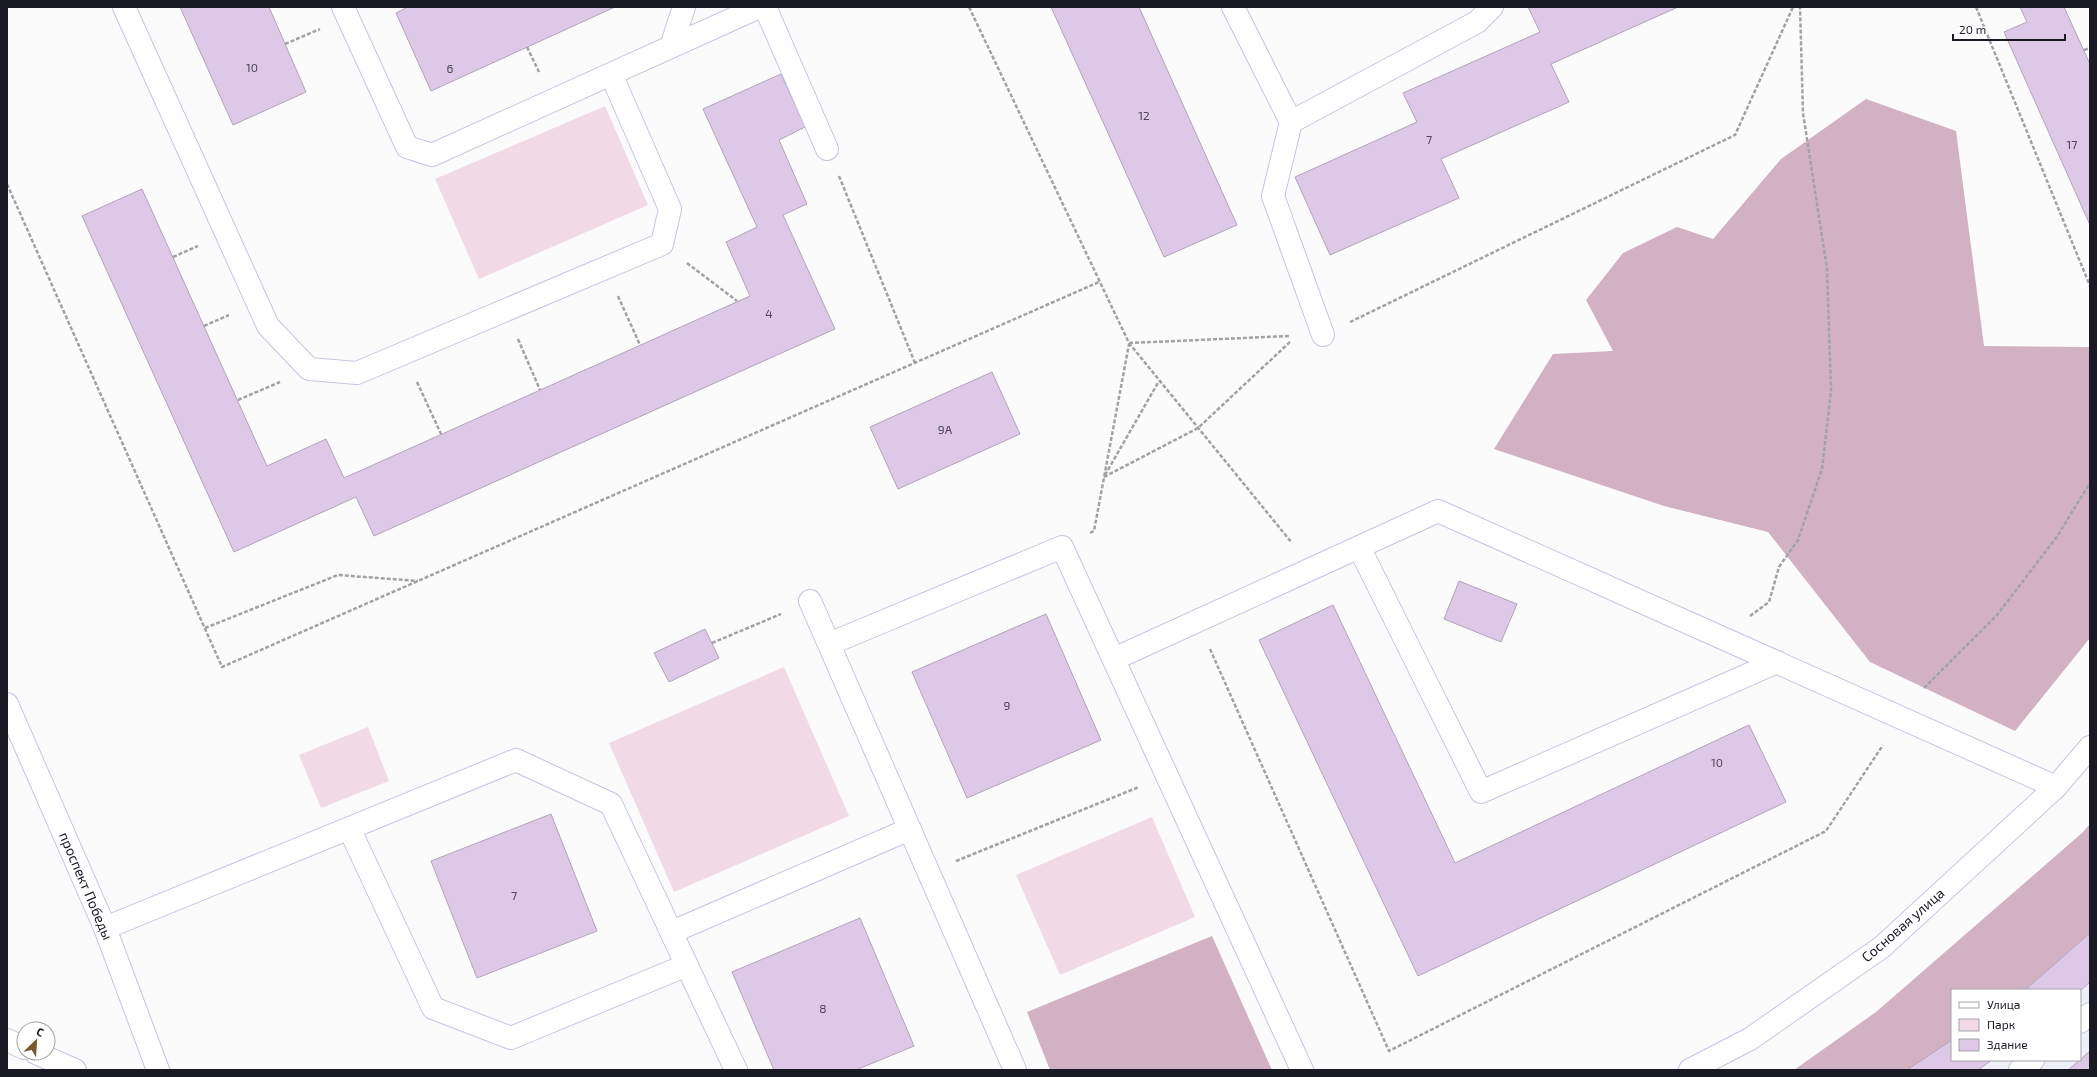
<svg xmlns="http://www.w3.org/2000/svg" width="2097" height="1077" font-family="'Exo 2',sans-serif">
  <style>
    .built { fill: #efeff7 }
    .green { fill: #f1d9e5 }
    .forest { fill: #d2b1c3 }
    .building { fill: #ddc9e7; stroke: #b2a2ba }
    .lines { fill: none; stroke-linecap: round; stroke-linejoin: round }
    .minor-casing { stroke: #c4c5e1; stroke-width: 24 }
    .path { stroke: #a2a2a6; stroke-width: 2.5; stroke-dasharray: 4 2; stroke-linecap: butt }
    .minor { stroke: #fff; stroke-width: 22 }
    .labels { text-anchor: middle; stroke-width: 4; stroke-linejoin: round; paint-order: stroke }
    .number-label { font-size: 12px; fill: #4b4655 }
    .street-label { font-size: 14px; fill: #1a1a24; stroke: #fff }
  </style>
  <rect width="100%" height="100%" fill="#fbfbfb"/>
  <!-- built -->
  <path class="built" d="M2090,933V1070H1907L1952,1040V1060H2080V990H2025Z"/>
  <!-- green -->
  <path class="green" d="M605,106L648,205L479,279L435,179Z
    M784,667L849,816L674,892L609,743Z
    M368,727L389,781L321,808L299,755Z
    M1152,817L1195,917L1060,975L1016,875Z"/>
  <!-- forest -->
  <path class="forest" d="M1866,99L1956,131L1984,346L2090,347V638L2015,731L1870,662L1768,532L1664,506L1494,449L1553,354L1613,351L1586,300L1623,253L1677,227L1713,239L1781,159Z
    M2090,824V933L2025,990H1952V1040L1907,1070H1794L1876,1012L2082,833Z
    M1212,936L1272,1070H1050L1027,1012Z"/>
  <!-- building -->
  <path class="building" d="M180,7H269L306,92L233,125Z
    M408,7H615L431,91L396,13Z
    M1051,7H1139L1237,225L1164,257Z
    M1528,7H1678L1551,64L1569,102L1441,159L1459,198L1330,255L1295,177L1417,122L1403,93L1540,32Z
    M2020,7H2064L2090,64V225L2004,32L2027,22Z
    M781,74L805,127L779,140L807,204L783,215L835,329L374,536L356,497L234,552L82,216L142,189L267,466L326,439L344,478L750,296L726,242L757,227L703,109Z
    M992,372L1020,434L898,489L870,427Z
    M1459,581L1517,604L1501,642L1444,619Z
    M1333,605L1455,863L1749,725L1786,802L1418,976L1259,640Z
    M1046,614L1101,740L967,798L912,672Z
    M705,629L719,658L669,682L654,653Z
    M551,814L597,931L477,978L431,861Z
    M860,918L914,1046L856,1070H774L732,972Z
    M2090,933V982L2080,991L2025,990Z
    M1952,1040V1060H1992L1978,1070H1907Z
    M2090,1051V1070H2068L2080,1060Z"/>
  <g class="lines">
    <!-- minor casing -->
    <g class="minor-casing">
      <path id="minor" d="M124,7L268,326L309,369L357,373L662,244L670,209L611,74
        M343,7L407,147L432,155L759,7
        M765,7L827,149
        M1233,7L1291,122
        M671,47L684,7
        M1323,335L1273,196L1291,122L1477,22L1492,7
        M1359,547L1481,792L1777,662
        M810,601L1015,1070
        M829,644L1062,547L1302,1070
        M1114,659L1438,511L2056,787
        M7,704L105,928L158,1070
        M349,828L433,1008L511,1038L687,965
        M105,928L516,760L611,804L736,1070
        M672,932L910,829
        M2080,1022L2090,1014
        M7,1040L24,1048
        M36,1053L75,1070
        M1690,1070L1750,1039L1882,947L2056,787L2090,747
        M2020,1070L2033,1060"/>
    </g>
    <!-- path -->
    <path class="path" d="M969,7L1129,343L1292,543
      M1976,7L2090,286
      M285,44L320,29
      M527,47L539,72
      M2084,50L2090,48
      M839,176L915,363
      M7,184L222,667L1099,282
      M173,257L198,246
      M687,263L737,301
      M618,296L640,345
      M1350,322L1735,135L1793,7
      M204,326L229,315
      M518,339L540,390
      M1129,343L1290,336
      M417,382L441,434
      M238,400L280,382
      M1105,475L1159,381
      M1104,477L1198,428L1291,341
      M1090,533L1094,531L1129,344
      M1750,616L1769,602L1779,567L1798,540L1822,469L1831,391L1827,269L1803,113L1800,7
      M205,628L338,575L418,581
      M712,643L781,614
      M1210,649L1389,1051L1826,831L1883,745
      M1924,688L1997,615L2056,538L2090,483
      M956,861L1139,787"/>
    <!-- minor -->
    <use href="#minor" class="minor"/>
  </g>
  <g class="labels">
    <!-- number labels -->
    <g class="number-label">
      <text x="252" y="72">10</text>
      <text x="450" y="73">6</text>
      <text x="1144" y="120">12</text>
      <text x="1429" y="144">7</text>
      <text x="2072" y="149">17</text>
      <text x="769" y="318">4</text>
      <text x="945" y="434">9А</text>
      <text x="1007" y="710">9</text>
      <text x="1717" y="767">10</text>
      <text x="514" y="900">7</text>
      <text x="823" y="1013">8</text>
    </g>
    <!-- street labels -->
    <g class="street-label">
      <text transform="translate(86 886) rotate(67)" y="5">проспект Победы</text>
      <text transform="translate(1903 925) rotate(-41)" y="5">Сосновая улица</text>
    </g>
  </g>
  <!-- border -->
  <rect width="2097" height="1077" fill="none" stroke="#1a1a24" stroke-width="16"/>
  <!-- legend -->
  <rect x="1951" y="989" width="130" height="72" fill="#ffffff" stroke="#a3a3a7"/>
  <rect x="1959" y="1002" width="20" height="6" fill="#ffffff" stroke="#a3a3a7"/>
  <text x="1987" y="1009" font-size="12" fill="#1a1a24">Улица</text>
  <rect x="1959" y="1019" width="20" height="12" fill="#f1d9e5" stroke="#a3a3a7"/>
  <text x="1987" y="1029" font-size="12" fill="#1a1a24">Парк</text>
  <rect x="1959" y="1039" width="20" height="12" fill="#ddc9e7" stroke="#a3a3a7"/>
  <text x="1987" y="1049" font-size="12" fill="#1a1a24">Здание</text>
  <!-- north arrow -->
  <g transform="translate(36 1041) rotate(25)"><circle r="19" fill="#ffffff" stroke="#a3a3a7"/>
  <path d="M0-3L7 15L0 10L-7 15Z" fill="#775a2d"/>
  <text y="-6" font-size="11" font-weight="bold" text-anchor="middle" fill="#1a1a24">С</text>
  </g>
  <!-- scale -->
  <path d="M1953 34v6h112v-6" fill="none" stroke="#1a1a24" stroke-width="2"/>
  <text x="1959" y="34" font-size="12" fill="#1a1a24" stroke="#ffffff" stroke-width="3" paint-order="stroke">20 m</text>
</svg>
